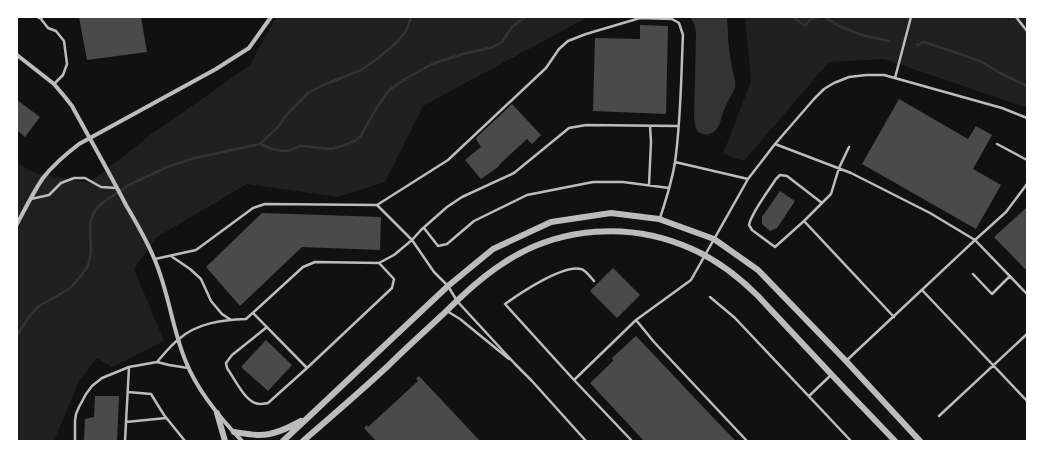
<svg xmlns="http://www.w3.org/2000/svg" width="1044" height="458" font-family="'Roboto Condensed',sans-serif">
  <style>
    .green { fill: #202020 }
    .water { fill: #333 }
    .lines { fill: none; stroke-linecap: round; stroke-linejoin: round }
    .stream { stroke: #333; stroke-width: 2.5 }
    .building { fill: #4a4a4a }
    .service { stroke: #bcbcbc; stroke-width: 2.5 }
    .minor { stroke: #bcbcbc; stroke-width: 4 }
    .tertiary { stroke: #bcbcbc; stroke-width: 6 }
  </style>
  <rect width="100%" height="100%" fill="#111"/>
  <!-- green -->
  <path class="green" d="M276,17H588L423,106L385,182L338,197L247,184L157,237L134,269L164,341L112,367L97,358L79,381L54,441H17V163L35,173L89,183L149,136L250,65Z
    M745,17H1027V106H1022L884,59L829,62L744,161L723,154L751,81Z"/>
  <!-- water -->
  <path class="water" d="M690,17H727C728,32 728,47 731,62C732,71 736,79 735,88C732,94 728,101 725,108C721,115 721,126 715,131C712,134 707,135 703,134C695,132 695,125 694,118L696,32L694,23Z"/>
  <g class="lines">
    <!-- stream -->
    <path class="stream" d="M793,17L805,26L810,20L818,17
      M825,17L839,26L862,35L889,41
      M917,45L924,42L960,54L982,62L1000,73L1027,86
      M260,144L272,149L283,151H287L301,146L332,149L342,146L355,141L360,137L376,109L389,90L407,78L432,64L463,54L493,47L502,42L512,27L525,17
      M17,335L31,314L39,306L69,289L80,277L88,266L91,252L90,223L94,212L98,207L105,201L129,185L167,167L195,158L260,144L278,127L288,113L308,93L321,86L361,70L377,59L398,41L406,31L411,17"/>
  </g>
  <!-- building -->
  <path class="building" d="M79,17H141L147,52L87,60Z
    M640,25L668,26L666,114L593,111L595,38L640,39Z
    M899,99L968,139L976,126L992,135L973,169L1001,185L976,229L862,164Z
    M17,100L40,117L25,137L17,130Z
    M512,104L541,135L532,144L527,139L501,163L498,167L481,179L465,160L481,147L476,139L477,137Z
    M780,191L795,201L777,228L770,231L762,224V217Z
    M1027,207V271L994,237Z
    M262,213L381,217L380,250L302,247L240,306L206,267Z
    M613,268L640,295L617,318L590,291Z
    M636,336L724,429L736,441H644L590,383L613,361L612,358Z
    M266,340L292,365L268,391L241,367Z
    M419,376L480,441H376L364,428L367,425L368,427L418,381L416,379Z
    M95,396H119L117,441H84L85,419L94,417Z"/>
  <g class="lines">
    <!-- service -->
    <path class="service" d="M37,17L41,19
      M42,17L41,19L48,28L56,31L64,41L67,64L63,75L54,84
      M1016,17L1027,31
      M895,78L911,17
      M775,144L851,173L930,213L975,240L1027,294
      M997,144L1027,160
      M849,147L839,168L831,194L804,221L894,317
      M675,162L748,179
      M649,185L651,142L650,126
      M31,199L49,195L61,183L74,178H85L101,187L117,188
      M377,205L412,240L434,272L448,286L457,301L516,365
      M804,221L775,247L752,230L749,225C751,213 769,190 776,179L780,175L787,176L822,203
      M424,228L438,246L447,244L474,221L527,195L593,182H623L669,188
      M171,256L190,269L201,279L211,301L222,314L231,320
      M155,259L196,250L253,208L265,204L377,205L448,160L546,68L559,49L568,41L586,34L640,18L672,19L679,23L683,35C681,77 681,120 675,162C672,181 666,200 660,218
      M973,274L992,294L1010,276
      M922,290L1027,401
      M710,297L735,318L851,441
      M447,311L460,319L509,359
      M253,313L307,368L392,288L394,279L379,263
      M636,320L654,342L747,441
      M267,327L232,355L226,363L227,368C234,378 244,399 255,403C260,405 263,404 268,403L307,368
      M846,361L975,240L1006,212L1027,184
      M157,362C164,354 171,345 179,339C197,323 222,320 246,319L303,267L315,262L379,263L394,255L412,240L421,230L447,207L462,197L514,173L569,128L586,125L678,126
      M515,364L532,381L586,441
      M574,380L505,304C519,294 563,264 581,269C586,270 591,278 594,281
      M128,392L151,394L164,415L185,441
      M809,396L831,375
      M939,416L1027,334
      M126,422L166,418
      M75,441V421L76,414L79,407L86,394L92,386L102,378L129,367L157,362L169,365L188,368
      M125,441L129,367
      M632,441L574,380L636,320L691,280L748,179L775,144L814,99L824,89L834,83L849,77L866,75H884L1002,108L1027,118"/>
    <!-- minor -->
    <path class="minor" d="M17,55L54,84L65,97L72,106C90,139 109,172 126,205C136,222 146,239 154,258C169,292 172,329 186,362C198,392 220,418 242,441
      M17,224C25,209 34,191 43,178C53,165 66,154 79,144L216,69L249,48L271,17"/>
    <!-- tertiary -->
    <path class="tertiary" d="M217,413L225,441
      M234,432C242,433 251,435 259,435C274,435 288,428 301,421
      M283,441L448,286L493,249L551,222L611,213L659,219L714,239L758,270L846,361L920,441
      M303,441C332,416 361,391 389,365C406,348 423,333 440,317C460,298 479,279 502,264C558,226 631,221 692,249C717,260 739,277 758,296L847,391L895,441"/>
  </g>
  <!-- border -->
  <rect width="1044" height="458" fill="none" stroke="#ffffff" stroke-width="36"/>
</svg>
